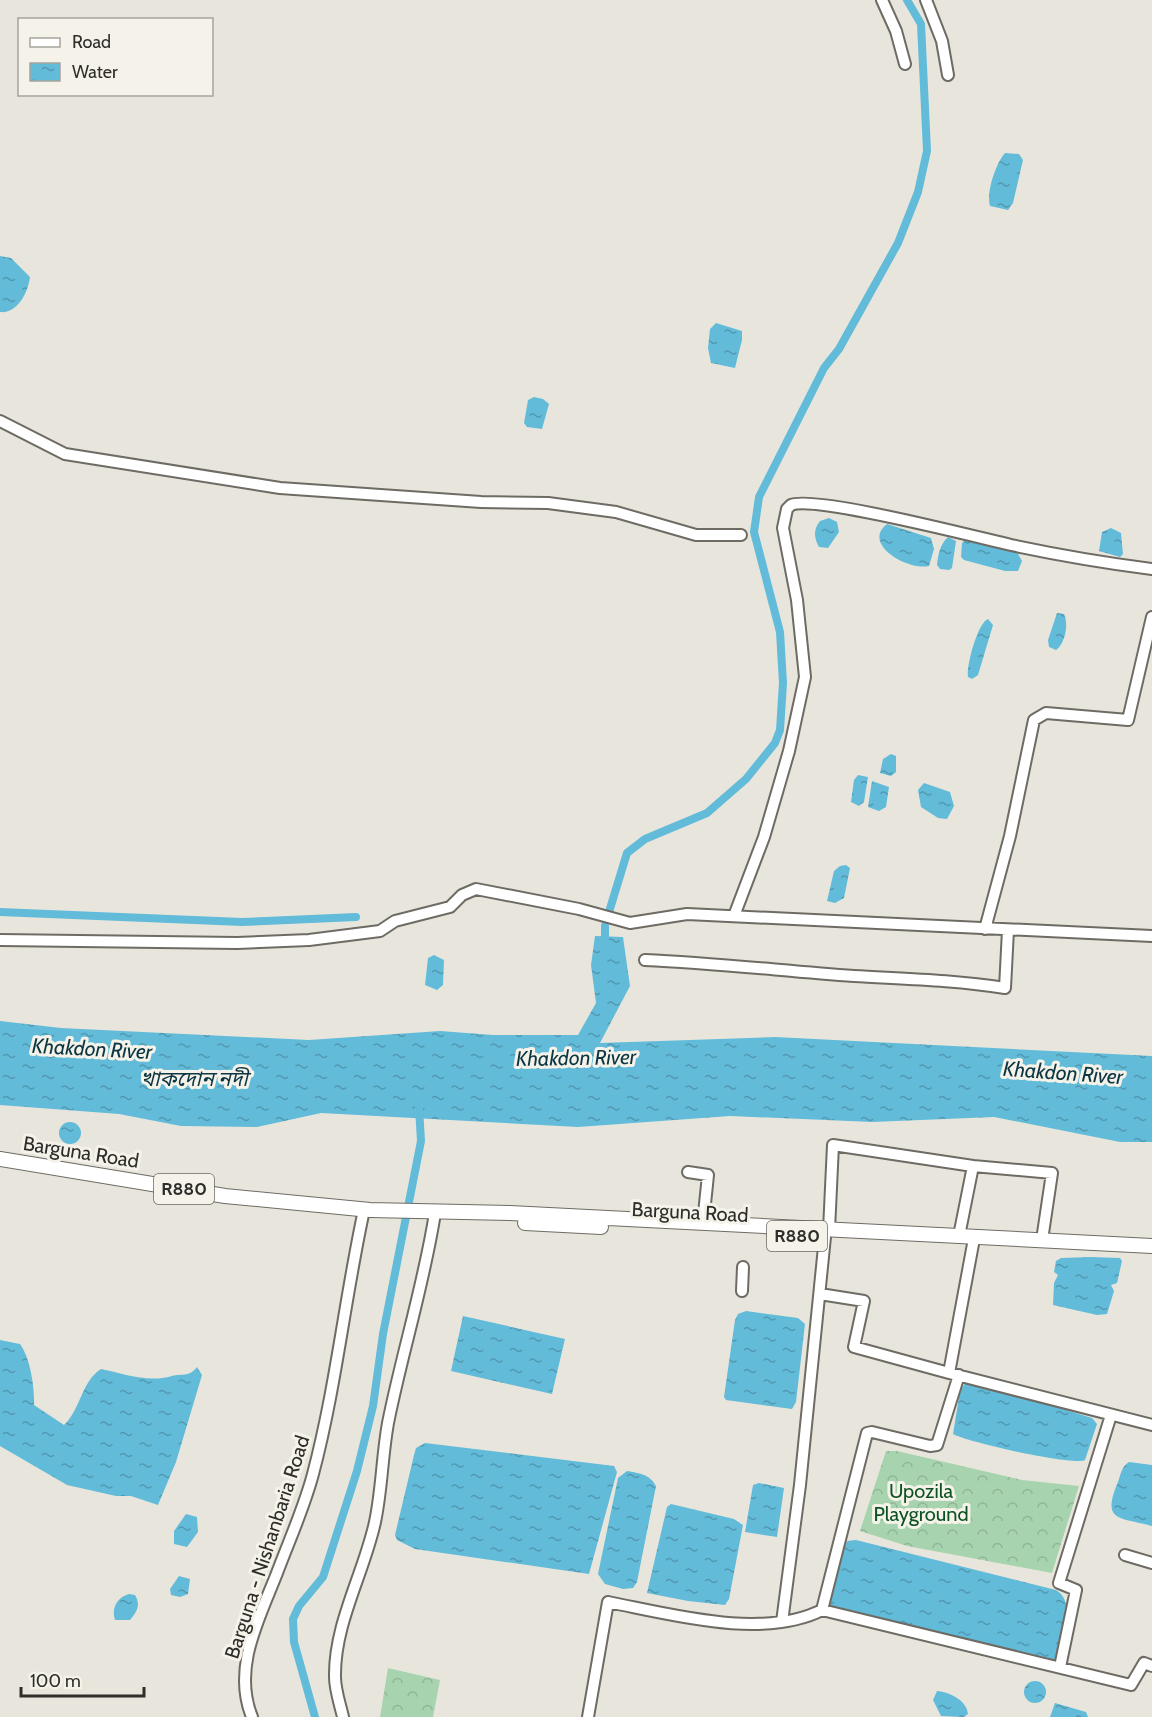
<svg xmlns="http://www.w3.org/2000/svg" width="1152" height="1717" font-family="Cabin,'Noto Sans Bengali',sans-serif">
  <style>
    .forest { fill: url(#forest-crowns) }
    .water { fill: url(#water-ripples) }
    .lines { fill: none; stroke-linecap: round; stroke-linejoin: round }
    .canal { stroke: #62bbd9; stroke-width: 8 }
    .minor-casing { stroke: #6d6b63; stroke-width: 14 }
    .major-casing { stroke: #6d6b63; stroke-width: 16 }
    .minor { stroke: #fff; stroke-width: 10 }
    .major { stroke: #fff; stroke-width: 14 }
    .labels { text-anchor: middle; stroke-width: 6; stroke-linejoin: round; paint-order: stroke }
    .shield { fill: #f5f3e9; stroke: #6a6863; stroke-width: 1.5 }
    .shield-label { font-size: 18px; font-weight: bold; fill: #2e2d29 }
    .street-label { font-size: 20px; fill: #2e2d29; stroke: #f5f3e9 }
    .park-label { font-size: 20px; fill: #0c5223; stroke: #f5f3e9 }
    .water-label { font-size: 21px; font-style: italic; fill: #0c3643; stroke: #f5f3e9 }
  </style>
  <defs>
    <pattern id="forest-crowns" width="20" height="18" patternUnits="userSpaceOnUse" patternTransform="scale(1.5)"><rect width="20" height="18" fill="#a8d3af"/><path d="M2 6a3 3 0 1 1 6 0M12 15a3 3 0 1 1 6 0" fill="none" stroke="#91b597"/></pattern>
    <pattern id="water-ripples" width="26" height="14" patternUnits="userSpaceOnUse" patternTransform="scale(1.5)"><rect width="26" height="14" fill="#62bbd9"/><path d="M2 4q2-2 4 0t4 0M15 11q2-2 4 0t4 0" fill="none" stroke="#5198b0"/></pattern>
  </defs>
  <rect width="100%" height="100%" fill="#e8e6dc"/>
  <!-- forest -->
  <path class="forest" d="M886,1451H897L1022,1480L1079,1486L1052,1573L907,1546L860,1531Z
    M388,1668L440,1680L433,1717H380Z"/>
  <!-- water -->
  <path class="water" d="M1005,153L1019,154L1023,160L1013,203L1008,210L990,206C986,192 996,163 1005,153Z
    M0,256L11,258L30,277C28,293 17,314 0,312Z
    M716,323L742,331V340L735,368L711,363L708,348L710,329Z
    M534,397L543,399L549,404L542,429L527,427L524,423L528,400Z
    M829,518L837,522L839,532L828,548L819,547C814,538 813,530 820,521Z
    M887,524L931,538L934,549L929,566C908,571 861,544 887,524Z
    M1111,528L1121,533L1123,554L1120,557L1099,551L1102,532Z
    M948,537L956,541L952,568L949,570L940,569L937,565C938,555 940,544 948,537Z
    M965,540L1016,550L1022,561L1018,571H1005L964,560L961,557L962,543Z
    M1057,613L1064,614C1069,624 1065,644 1056,650L1049,647L1048,640Z
    M988,619L993,625L978,675L972,679L968,677C966,666 978,622 988,619Z
    M891,754L896,756V772L891,776L880,773L883,759Z
    M858,775L868,777L864,802L859,806L851,802L854,780Z
    M872,781L889,787L886,807L879,811L868,807Z
    M924,783L950,792L954,806L947,819L938,818L921,807L918,790Z
    M846,865L850,868L844,898L835,903L827,901L834,871L840,866Z
    M595,936L623,937L630,986L600,1043L775,1037L1152,1056V1142H1120L994,1117L872,1122L730,1116L578,1127L321,1113L257,1127L181,1126L119,1114L0,1105V1021L61,1028L309,1040L440,1031L493,1035H578L596,1003L591,965Z
    M434,955L444,960L443,985L437,990L425,985L428,958Z
    M59 1133a11 11 0 1 1 22 0a11 11 0 1 1-22 0Z
    M1091,1257L1120,1258L1122,1261L1117,1283L1111,1285L1114,1291L1107,1314L1097,1315L1053,1305L1054,1283L1058,1275L1054,1272L1056,1261L1061,1258Z
    M746,1311L798,1318L805,1324L796,1402L792,1409L726,1400L724,1397L735,1320L738,1314Z
    M463,1316L565,1339L552,1394L451,1371Z
    M0,1340L20,1344C30,1357 35,1388 34,1405L64,1425C81,1409 81,1382 101,1369C126,1374 147,1383 172,1376C182,1373 188,1378 197,1367L202,1375L176,1462L158,1505L131,1496H116L67,1485L0,1446Z
    M966,1382L995,1388L1092,1418L1097,1424L1085,1460C1073,1466 967,1442 953,1434L960,1391Z
    M425,1443L614,1466L617,1472L589,1574L415,1549L397,1540L395,1535L414,1455L416,1448Z
    M1129,1462L1152,1465V1526C1119,1517 1101,1522 1118,1482C1121,1474 1121,1467 1129,1462Z
    M627,1471C638,1473 650,1474 656,1486L637,1582L633,1588L623,1589L605,1584L598,1574L618,1478Z
    M759,1483L784,1488L777,1537L745,1532L753,1485Z
    M671,1504L734,1519L743,1525L729,1599L725,1605L688,1601L647,1593L667,1507Z
    M186,1514L197,1517L198,1532L187,1547L174,1544V1531Z
    M856,1540L1056,1590C1078,1603 1061,1644 1056,1663L836,1611L830,1606C830,1585 838,1561 847,1541Z
    M179,1576L190,1579L188,1594L180,1597L171,1595L170,1589Z
    M129,1594L135,1595C141,1605 137,1612 130,1620H115C111,1609 117,1597 129,1594Z
    M1024 1692a11 11 0 1 1 22 0a11 11 0 1 1-22 0Z
    M937,1691C949,1692 967,1700 968,1714L964,1717L941,1716L933,1700Z
    M1055,1703L1086,1712L1088,1717H1050Z"/>
  <g class="lines">
    <!-- canal -->
    <path class="canal" d="M0,912L242,922L356,917
      M609,912L627,853L645,839L707,813L746,779L775,743L780,730L783,683L780,632L754,532L759,497L824,368L839,349L898,243L918,192L927,151L921,24L907,0
      M605,947V926
      M315,1717L294,1642L293,1619L299,1606L323,1577L357,1471L373,1406L383,1334L421,1141L419,1108"/>
    <!-- minor casing -->
    <g class="minor-casing">
      <path id="minor" d="M882,0L896,31L905,64
        M926,0L942,41L948,75
        M0,421L65,454L280,488L481,502L548,503L616,512L696,535H741
        M734,916L764,837L789,751L805,677L797,600L783,528L787,509L791,505C814,495 976,537 1011,545C1058,555 1105,563 1152,569
        M985,929L1010,836L1034,720L1046,713L1128,720L1152,617
        M0,940L237,943L309,940L380,931L395,921L450,907L462,895L476,889L579,909L630,923L687,914L1152,936
        M645,960C715,963 784,971 854,976C905,979 954,980 1005,988L1008,930
        M973,1166L1052,1173L1042,1240
        M688,1172L708,1175L703,1223
        M829,1230L833,1145L973,1166L959,1236
        M973,1244L949,1373L1152,1425
        M742,1291L743,1267
        M820,1294L864,1301L854,1347L949,1373
        M1125,1555L1152,1563
        M822,1610L1131,1685L1144,1663L1152,1666
        M782,1622L800,1485L825,1237
        M1060,1667L1076,1590L1059,1583L1111,1415
        M252,1717C232,1668 259,1619 277,1573C289,1541 304,1508 313,1474C336,1387 345,1297 364,1210
        M343,1717C340,1704 335,1690 335,1677C334,1624 364,1573 375,1522C382,1489 382,1456 388,1423C402,1353 424,1284 435,1213
        M588,1717L608,1602C670,1614 763,1640 822,1610L867,1433L872,1432L930,1446L937,1445L959,1375"/>
    </g>
    <!-- major casing -->
    <g class="major-casing">
      <path id="major" d="M0,1159L225,1196L370,1210L510,1213L1152,1246
        M525,1223L601,1227"/>
    </g>
    <!-- minor -->
    <use href="#minor" class="minor"/>
    <!-- major -->
    <use href="#major" class="major"/>
  </g>
  <g class="labels">
    <!-- shield labels -->
    <g class="shield">
      <rect x="154" y="1174" width="60" height="30" rx="4.5"/>
      <rect x="767" y="1221" width="60" height="30" rx="4.5"/>
    </g>
    <g class="shield-label">
      <text x="184" y="1195">R880</text>
      <text x="797" y="1242">R880</text>
    </g>
    <!-- street labels -->
    <g class="street-label">
      <text transform="translate(81 1152) rotate(9)" y="7">Barguna Road</text>
      <text transform="translate(690 1212) rotate(3)" y="7">Barguna Road</text>
      <text transform="translate(267 1547) rotate(-72)" y="7">Barguna - Nishanbaria Road</text>
    </g>
    <!-- park labels -->
    <g class="park-label">
      <text x="921" y="1498">Upozila<tspan x="921" dy="23">Playground</tspan></text>
    </g>
    <!-- water labels -->
    <g class="water-label">
      <text transform="translate(92 1049) rotate(3)" y="7">Khakdon River</text>
      <text transform="translate(576 1058) rotate(-1)" y="7">Khakdon River</text>
      <text transform="translate(1063 1073) rotate(4)" y="7">Khakdon River</text>
      <text x="194" y="1086">খাকদোন নদী</text>
    </g>
  </g>
  <!-- legend -->
  <rect x="18" y="18" width="195" height="78" fill="#f5f3e9" stroke="#a5a49c" stroke-width="1.5"/>
  <rect x="30" y="38" width="30" height="9" fill="#ffffff" stroke="#a5a49c" stroke-width="1.5"/>
  <text x="72" y="48" font-size="18" fill="#2e2d29">Road</text>
  <rect x="30" y="63" width="30" height="18" fill="url(#water-ripples)" stroke="#a5a49c" stroke-width="1.5"/>
  <text x="72" y="78" font-size="18" fill="#2e2d29">Water</text>
  <!-- scale -->
  <path d="M21 1687v9h123v-9" fill="none" stroke="#2e2d29" stroke-width="3"/>
  <text x="30" y="1687" font-size="18" fill="#2e2d29" stroke="#f5f3e9" stroke-width="4.5" paint-order="stroke">100 m</text>
</svg>
